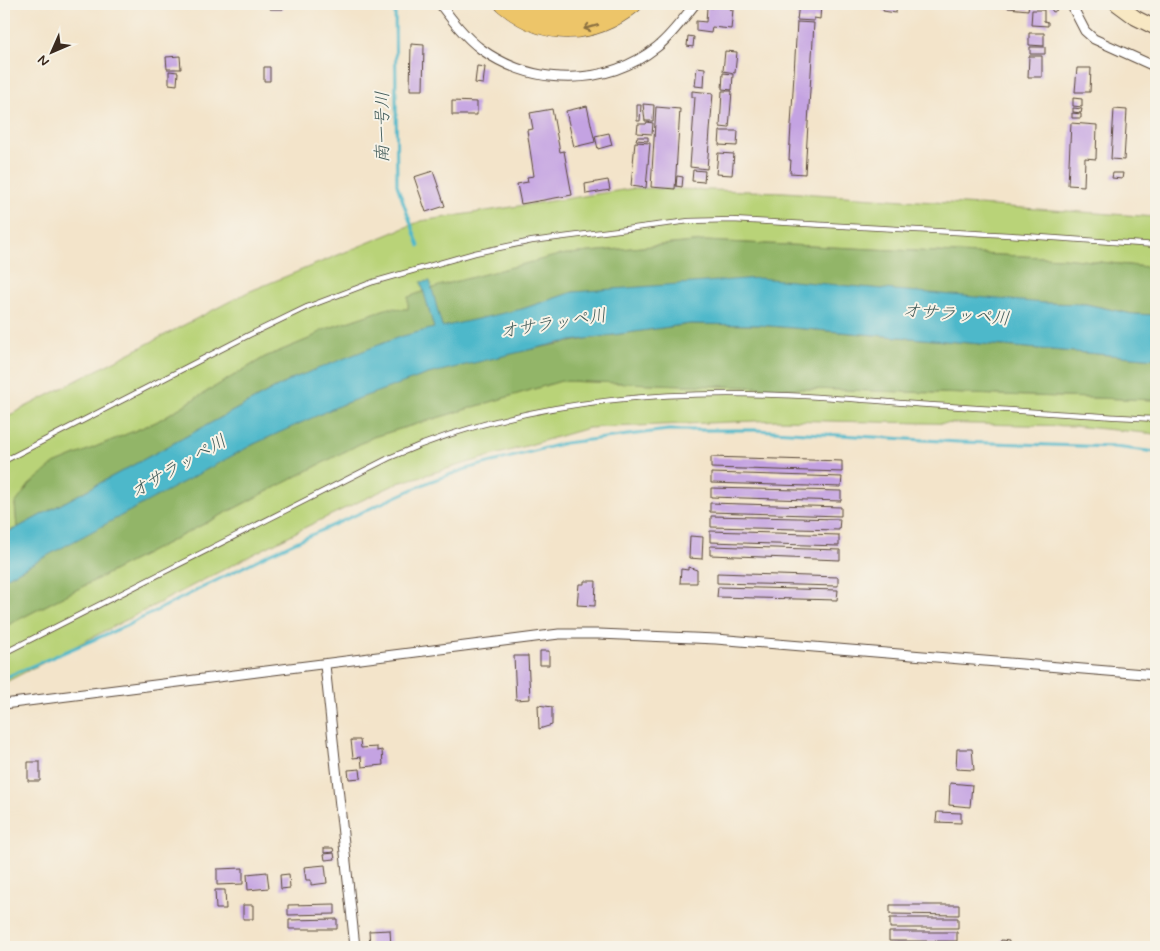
<svg xmlns="http://www.w3.org/2000/svg" width="1160" height="951" font-family="Mynerve,'Klee One',sans-serif">
  <style>
    .green { fill: #b9d378; stroke: #7a7e4b }
    .forest { fill: #92b568; stroke: #667043 }
    .water { fill: #4eb8ca; stroke: #447174 }
    .lines { fill: none; stroke-linecap: round; stroke-linejoin: round }
    .stream { stroke: #4eb8ca; stroke-width: 3 }
    .building { fill: #c4a3e2 }
    .service-casing { stroke: #574638; stroke-width: 6 }
    .minor-casing { stroke: #574638; stroke-width: 11 }
    .secondary-casing { stroke: #574638; stroke-width: 16 }
    .motorway-casing { stroke: #574638; stroke-width: 19 }
    .service { stroke: #fff; stroke-width: 4.5 }
    .minor { stroke: #fff; stroke-width: 9 }
    .secondary { stroke: #f8e8c3; stroke-width: 14 }
    .motorway { stroke: #edc569; stroke-width: 18 }
    .oneway { stroke: #8b7040 }
    .labels { text-anchor: middle; stroke-width: 4; stroke-linejoin: round; paint-order: stroke }
    .water-label { font-size: 18px; font-style: italic; fill: #425c5a; stroke: #f7f3e8 }
  </style>
  <rect width="100%" height="100%" fill="#f7f3e8"/>
  <filter id="ink" filterUnits="userSpaceOnUse"><feTurbulence type="fractalNoise" baseFrequency=".02" numOctaves="2"/><feDisplacementMap in="SourceGraphic" scale="10" xChannelSelector="R" yChannelSelector="G"/><feConvolveMatrix kernelMatrix="1 2 1 2 8 2 1 2 1" color-interpolation-filters="sRGB"/></filter>
  <filter id="wash" filterUnits="userSpaceOnUse"><feTurbulence type="fractalNoise" baseFrequency=".0096" numOctaves="4" result="noise"/><feDisplacementMap in="SourceGraphic" scale="20" xChannelSelector="R" yChannelSelector="G"/><feGaussianBlur stdDeviation="1.12" result="paint"/><feColorMatrix in="noise" values="0 0 0 0 0 0 0 0 0 0 0 0 0 0 0 0 0 1.4 0 .05"/><feComposite in="paint" operator="in"/></filter>
  <g filter="url(#wash)">
    <rect width="100%" height="100%" fill="#f3e4ca"/>
    <!-- green -->
    <path class="green" d="M636,188L785,192L1156,217V268L1063,258L704,241L559,255L408,310L389,308L323,330L309,339L265,357L156,422L54,464L15,504L17,528L4,533V418L248,292L421,221Z
      M561,381L1156,400V434L1073,426L778,420L588,428L398,483L306,527L4,683V627L373,437Z"/>
    <!-- forest -->
    <path class="forest" d="M704,241L1063,258L1156,268V315L1132,314L1086,304L573,292L522,309L294,378L17,528L15,504L29,485L54,464L156,422L265,357L309,339L323,330L389,308L408,309V297L442,285L559,255Z
      M690,324L758,325L1156,359V400L561,381L373,437L4,627V579C140,505 278,419 428,374C514,349 602,336 690,324Z"/>
    <!-- water -->
    <path class="water" d="M758,278L1044,303L1086,304L1132,314L1156,315V359L758,325L690,324L558,343L428,374L343,404L254,444L4,579V533L17,528L294,378L399,337L434,328L421,282L430,281L442,327L522,309L573,292Z"/>
    <g class="lines">
      <!-- stream -->
      <path class="stream" d="M395,4L397,185L419,246
        M4,678L128,625L269,554L431,481L469,468L565,443L668,430H756L958,442L1114,447L1156,452"/>
    </g>
    <g id="blocks">
      <!-- building -->
      <path class="building" d="M166,4H202V6L167,7Z
        M270,4H283V9H270Z
        M713,4H730L729,9L733,10L731,29L712,27L711,33L696,31V21L706,22L707,7L713,8Z
        M799,4H821L820,19L814,18V21L797,20Z
        M884,4H897L896,13L883,11Z
        M1008,4H1029L1028,10L1008,8Z
        M1048,4H1054L1057,10L1053,12Z
        M1032,10H1044V21L1048,22V26L1031,25Z
        M797,22L814,23L805,174L790,173L791,160H789Z
        M1029,33H1044V46L1029,45Z
        M688,36L694,37L693,47L687,46Z
        M411,44L424,45L423,90H410Z
        M1030,47H1045V54H1030Z
        M725,51L737,52L735,73L723,71Z
        M180,56L181,69H167L166,57Z
        M1029,56H1042V77H1028Z
        M477,66L485,67L483,84L475,83Z
        M264,67H270V81H264Z
        M697,67L705,68L704,87L695,86Z
        M1077,68H1091L1090,92H1075Z
        M169,71L178,72L177,85L169,84Z
        M723,73L733,74L732,90L722,89Z
        M692,91L713,93L707,169L690,167L695,97H692Z
        M722,91H732L729,128L720,127Z
        M1073,98L1082,99V107L1073,106Z
        M452,101L477,102V115H452Z
        M643,104L654,105L653,121H645Z
        M637,105H641L640,121H637Z
        M587,106L595,142L574,147L566,111Z
        M656,107L680,109L675,189L651,187Z
        M1073,108L1082,109L1081,113L1073,112Z
        M552,109L560,152L564,151L572,195L521,204L517,184L528,182L527,177L534,176L527,130L533,129L530,113Z
        M1114,109L1127,110L1124,160L1111,159Z
        M1072,113L1081,114V118H1072Z
        M647,122L653,123L652,134L637,133L638,124H646Z
        M1071,123L1097,125L1096,159L1085,158L1084,186L1068,185Z
        M720,131H738L737,146L719,145Z
        M609,133L612,145L598,149L595,136Z
        M637,137H648V141L636,140Z
        M635,142L650,143L646,188L631,186Z
        M718,153L734,154L732,175L716,174Z
        M693,170L705,171L704,182L692,181Z
        M433,171L445,206L426,212L414,177Z
        M1113,173H1123L1122,179L1112,178Z
        M677,176L683,177L682,187L676,186Z
        M608,180L610,190L586,194L585,184Z
        M711,457L842,461V472L711,468Z
        M711,473L842,477L841,487L711,483Z
        M711,488L841,491V501L711,497Z
        M710,503L841,507V516L710,512Z
        M711,516L840,519L839,530L711,527Z
        M710,531L839,535V546L710,542Z
        M690,536L703,537L702,559L689,558Z
        M710,546L840,550V560L710,555Z
        M688,567L697,570V583H680L681,569L688,570Z
        M717,573L838,577V586L717,583Z
        M584,581H596L595,606L577,605L579,584H584Z
        M718,587L838,590L837,600L717,597Z
        M540,651H549V665H540Z
        M514,656H528L530,699L516,700Z
        M538,705L552,707V725L539,729Z
        M351,740H360L361,748L377,747V751L382,750L383,765L362,767L361,757L353,758Z
        M957,749H972L974,770L956,769Z
        M28,762H40V781H28Z
        M360,769L361,778L349,779L348,770Z
        M950,783L972,785L970,807L949,805Z
        M937,812L961,813V823L936,822Z
        M324,848H333L334,852L324,853Z
        M334,853L335,859L325,860L324,854Z
        M325,865L327,883L311,885V880H306L304,867Z
        M243,868V884L217,885V869Z
        M267,872L269,888L248,890L247,874Z
        M289,874L290,888L281,889L280,875Z
        M215,890H225L226,909H216Z
        M335,904V914L288,915V905Z
        M243,905H253V919H243Z
        M890,905H959V915L890,914Z
        M890,918H958V928H890Z
        M337,919V929H289V920Z
        M390,930L391,947H370L369,931Z
        M889,932H957V941H889Z
        M1001,940L1009,941L1008,947L1000,946Z
        M889,944L958,945V947H889Z"/>
    </g>
  </g>
  <g filter="url(#ink)">
    <use href="#blocks" fill-opacity="0" stroke="#574638" stroke-width="1"/>
    <g class="lines">
      <!-- service casing -->
      <g class="service-casing">
        <path id="service" d="M4,461L249,335L307,307L373,282L475,253L532,241L689,221L732,220L1009,235L1156,245
          M4,653L389,458C494,411 614,394 728,394C790,394 853,399 915,404C995,409 1076,415 1156,419"/>
      </g>
      <!-- minor casing -->
      <g class="minor-casing">
        <path id="minor" d="M440,4C452,20 465,37 481,49C534,87 606,87 657,47C672,35 683,19 695,4
          M1071,4L1085,31L1094,39L1156,67
          M325,665L355,947
          M4,704L559,634H599L716,639L1156,675"/>
      </g>
      <!-- secondary casing -->
      <g class="secondary-casing">
        <path id="secondary" d="M1117,4L1136,18L1156,28"/>
      </g>
      <!-- motorway casing -->
      <g class="motorway-casing">
        <path id="motorway" d="M504,4C545,38 592,37 633,4
          M525,4C552,20 585,21 612,4"/>
      </g>
      <!-- service -->
      <use href="#service" class="service"/>
      <!-- minor -->
      <use href="#minor" class="minor"/>
      <!-- secondary -->
      <use href="#secondary" class="secondary"/>
      <!-- motorway -->
      <use href="#motorway" class="motorway"/>
    </g>
    <!-- one-way arrows -->
    <defs><path id="oneway-shaft" d="M-6 0H5M1.5-3L5.5 0L1.5 3" fill="none" stroke-width="1.6" stroke-linecap="round" stroke-linejoin="round" transform="scale(1.25)"/></defs>
    <use class="oneway" href="#oneway-shaft" transform="translate(591 27) rotate(164)"/>
  </g>
  <g class="labels">
    <!-- water labels -->
    <g class="water-label">
      <text transform="translate(382 127) rotate(-90)" y="6">南一号川</text>
      <text transform="translate(956 314) rotate(5)" y="6">オサラッペ川</text>
      <text transform="translate(553 323) rotate(-9)" y="6">オサラッペ川</text>
      <text transform="translate(178 466) rotate(-30)" y="6">オサラッペ川</text>
    </g>
  </g>
  <!-- margin -->
  <rect width="1160" height="951" fill="none" stroke="#f7f3e8" stroke-width="20"/>
  <!-- north arrow -->
  <g transform="translate(52 52) rotate(225)" stroke="#f7f3e8" stroke-width="4" paint-order="stroke">
  <path d="M0-4L9 19L0 12L-9 19Z" fill="#3b2a1e"/>
  <text y="-8" font-size="14" font-weight="bold" text-anchor="middle" fill="#3b2a1e">N</text>
  </g>
</svg>
